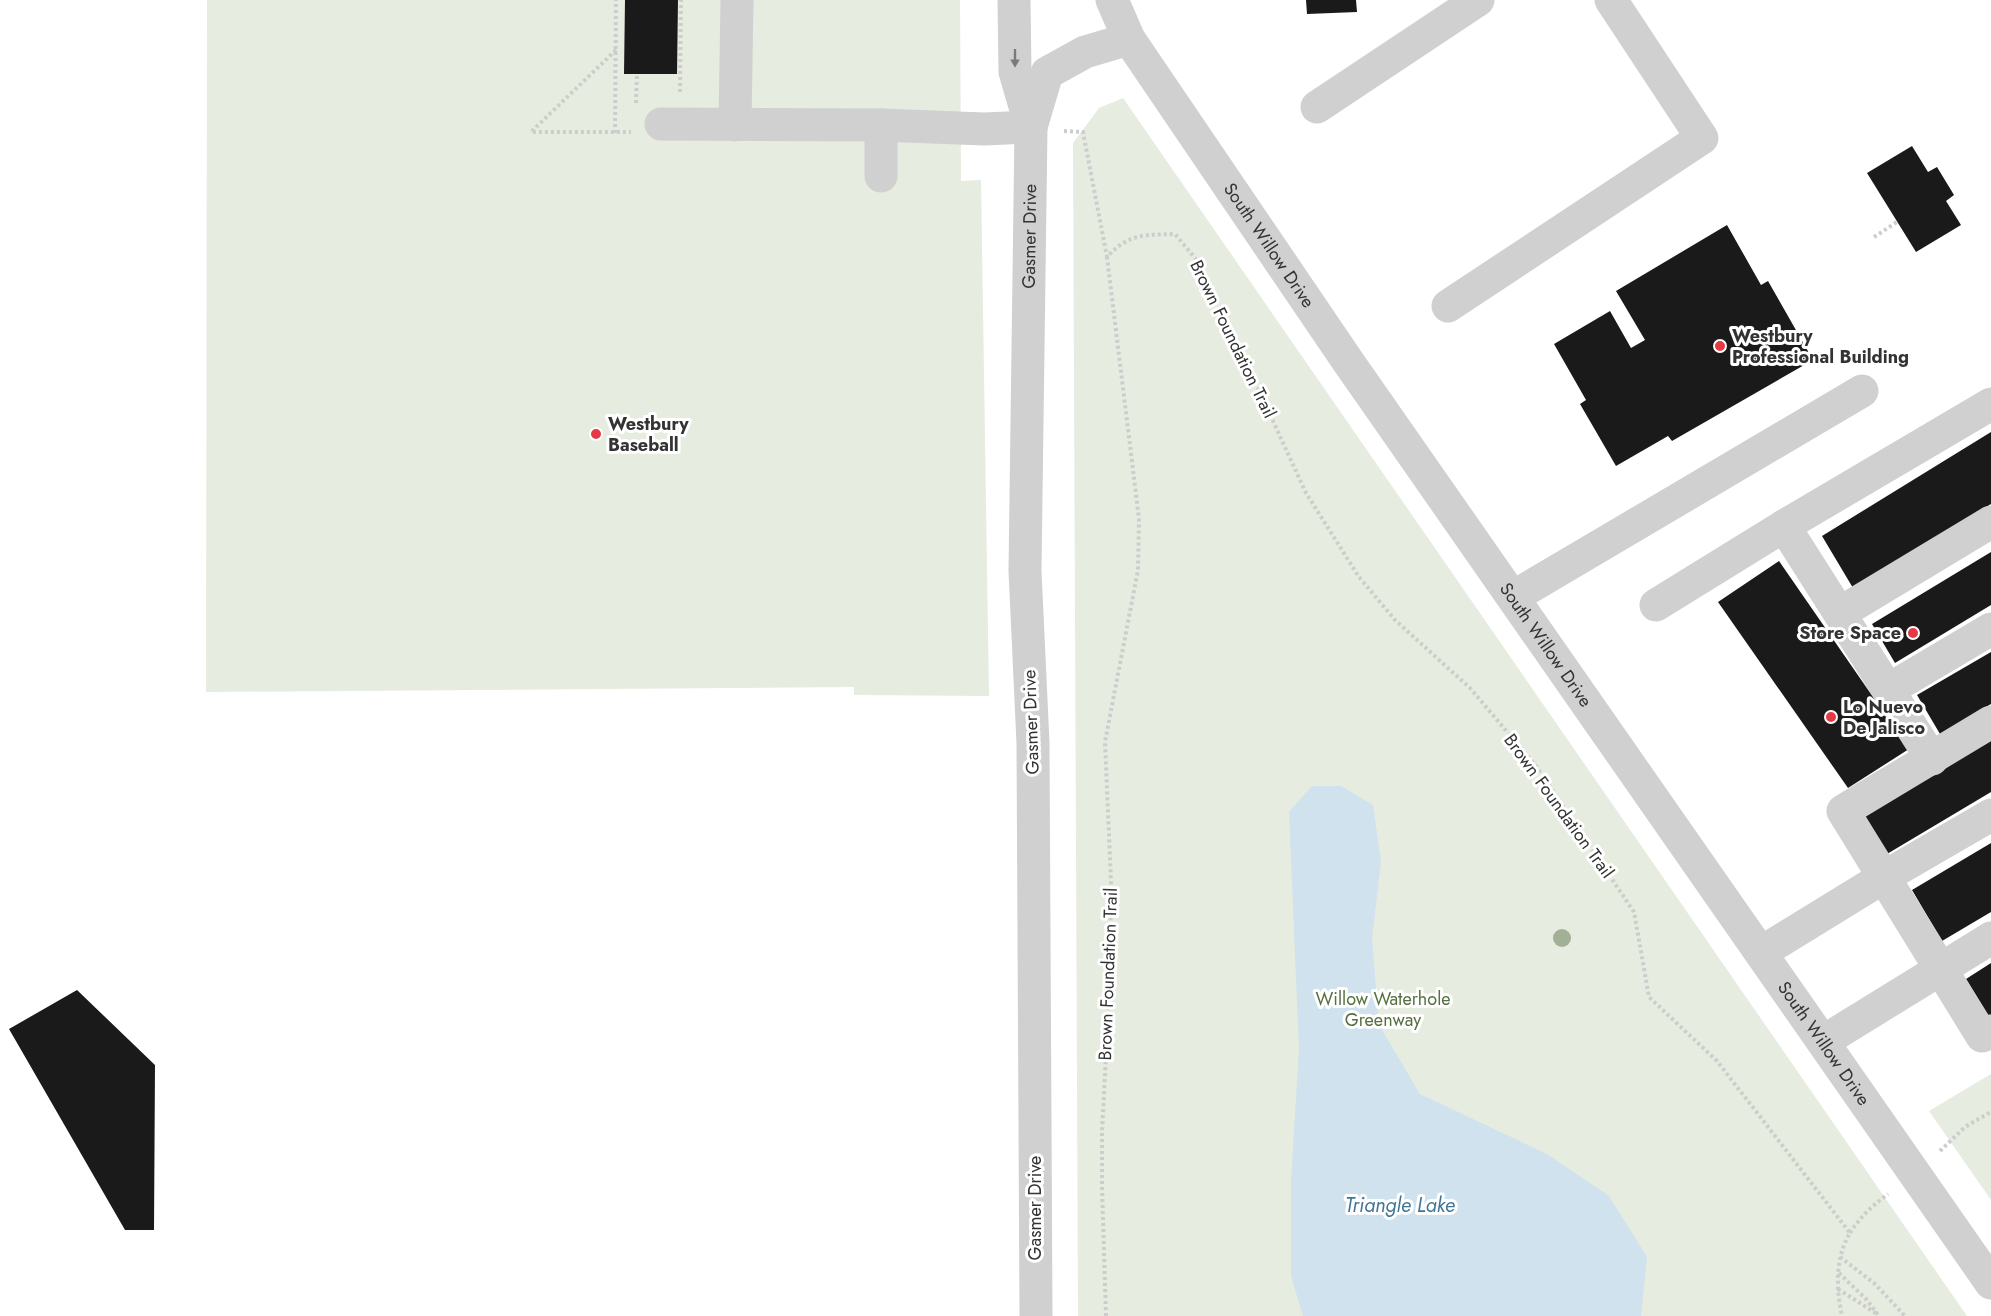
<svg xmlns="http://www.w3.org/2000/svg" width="1991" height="1316" font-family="Jost,sans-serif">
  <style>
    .green { fill: #e6ecdf }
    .water { fill: #cfe2ee }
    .building { fill: #1a1a1a }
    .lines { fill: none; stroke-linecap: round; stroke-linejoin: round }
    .path { stroke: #cdcdcd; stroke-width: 4; stroke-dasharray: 3 3; stroke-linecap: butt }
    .minor { stroke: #d0d0d0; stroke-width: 33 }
    .tree { fill: #a2b095 }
    .oneway { fill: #7a7a7a }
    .poi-dot { fill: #e63946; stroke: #fff; stroke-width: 2 }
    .labels { text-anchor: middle; stroke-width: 6; stroke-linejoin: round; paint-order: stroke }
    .street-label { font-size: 18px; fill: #333; stroke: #fff }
    .poi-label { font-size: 18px; font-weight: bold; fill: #333; stroke: #fff; text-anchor: start }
    .park-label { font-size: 18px; fill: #56703f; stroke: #fff }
    .water-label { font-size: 20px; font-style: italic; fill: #3f7597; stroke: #fff }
  </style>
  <rect width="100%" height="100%" fill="#fff"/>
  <!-- green -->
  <path class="green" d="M207,0H960L961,181L981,180L989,696L854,695V687L206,692Z
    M1123,98L1967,1316H1078L1073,143L1099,108Z
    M1991,1074V1200L1929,1111Z"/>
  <!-- water -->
  <path class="water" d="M1312,786H1341L1373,805L1381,862L1372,938L1379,1025L1420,1094L1547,1154L1609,1196L1647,1257L1641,1316H1303L1291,1276V1181L1299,1049L1289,812Z"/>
  <!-- building -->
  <path class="building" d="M625,0H678L677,74H624Z
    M1306,0H1356L1357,12L1307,14Z
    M1912,146L1928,172L1937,167L1954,195L1946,201L1961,225L1916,252L1867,173Z
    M1727,225L1761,285L1768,281L1813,360L1672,441L1668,436L1616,466L1580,404L1586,400L1554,344L1610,311L1631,348L1645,340L1616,291Z
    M1991,432V504L1853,588L1822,536Z
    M1991,552V605L1895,663L1872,624Z
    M1779,561L1909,749L1848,788L1718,602Z
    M1991,652V704L1940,734L1917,695Z
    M1991,739V792L1887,854L1864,816Z
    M1991,843V912L1942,941L1912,890Z
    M1991,963V1020L1966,979Z
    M77,990L155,1065L154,1230H125L9,1029Z"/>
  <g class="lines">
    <!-- path -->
    <path class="path" d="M616,50L531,132H631
      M680,92L681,0
      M636,103L637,74
      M1064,131L1083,132L1107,257
      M615,133L616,0
      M1874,237L1897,222
      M1940,1151L1965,1127L1991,1112
      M1850,1233C1860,1217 1873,1205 1888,1194
      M1840,1257L1874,1283L1905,1316
      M1839,1273L1866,1299L1879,1316
      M1838,1289L1877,1314
      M1106,1316L1102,1186V1132L1110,977L1111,882L1105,742L1138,570L1139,519L1107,257C1129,233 1145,235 1175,234L1195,258L1246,362L1306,493L1359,577L1395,620L1470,688L1536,766L1634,912L1649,997L1717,1061L1850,1233C1835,1258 1836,1288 1842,1316"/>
    <!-- minor -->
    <g class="minor">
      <path d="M1014,0L1015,72L1031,127"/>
      <path id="s1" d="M1112,0L1129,39L1347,360L1991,1283"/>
      <path d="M1317,107L1478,0"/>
      <path d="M661,124L881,125L984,129L1031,127"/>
      <path d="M735,125L737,0"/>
      <path d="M881,125V176"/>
      <path d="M1448,306L1702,138L1611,0"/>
      <path d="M1784,526L1932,759"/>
      <path d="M1513,597L1862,391"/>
      <path d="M1656,605L1784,526L1991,404"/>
      <path d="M1840,613L1991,522"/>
      <path d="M1888,690L1991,629"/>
      <path d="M1991,722L1843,811L1982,1036L1991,1031"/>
      <path d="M1762,952L1884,877L1991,815"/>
      <path d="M1824,1041L1991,938"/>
      <path id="s2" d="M1036,1316L1033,743L1025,571L1031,127L1047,73L1085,52L1129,39"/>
    </g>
  </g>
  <!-- trees -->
  <circle class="tree" cx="1562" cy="938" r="9"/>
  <!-- one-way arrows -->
  <defs><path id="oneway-solid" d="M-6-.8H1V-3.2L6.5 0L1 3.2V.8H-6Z" transform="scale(1.5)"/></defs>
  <use class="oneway" href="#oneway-solid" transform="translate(1015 58) rotate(90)"/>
  <!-- markers -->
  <g class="poi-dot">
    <circle cx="1720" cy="346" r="6"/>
    <circle cx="596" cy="434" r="6"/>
    <circle cx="1913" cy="633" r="6"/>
    <circle cx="1831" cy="717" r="6"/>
  </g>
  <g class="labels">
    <!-- street labels -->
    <g class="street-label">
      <text dy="6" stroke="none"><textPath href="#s2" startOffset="1080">Gasmer Drive</textPath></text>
      <text dy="6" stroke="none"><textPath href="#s1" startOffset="292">South Willow Drive</textPath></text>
      <text transform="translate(1233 339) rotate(64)" y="6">Brown Foundation Trail</text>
      <text dy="6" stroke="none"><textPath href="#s1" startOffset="778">South Willow Drive</textPath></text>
      <text transform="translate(1031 722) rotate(-92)" y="6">Gasmer Drive</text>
      <text transform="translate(1559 806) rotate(54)" y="6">Brown Foundation Trail</text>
      <text transform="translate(1108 974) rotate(-88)" y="6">Brown Foundation Trail</text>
      <text dy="6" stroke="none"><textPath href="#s1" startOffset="1264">South Willow Drive</textPath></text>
      <text transform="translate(1035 1208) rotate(-90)" y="6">Gasmer Drive</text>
    </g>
    <!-- poi labels -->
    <g class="poi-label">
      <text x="1732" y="342">Westbury<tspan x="1732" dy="21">Professional Building</tspan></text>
      <text x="608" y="430">Westbury<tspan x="608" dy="21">Baseball</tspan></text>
      <text x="1901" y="639" text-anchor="end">Store Space</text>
      <text x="1843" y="713">Lo Nuevo<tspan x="1843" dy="21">De Jalisco</tspan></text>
    </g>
    <!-- park labels -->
    <g class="park-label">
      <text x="1383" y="1005">Willow Waterhole<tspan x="1383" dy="21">Greenway</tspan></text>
    </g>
    <!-- water labels -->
    <g class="water-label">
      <text x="1400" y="1212">Triangle Lake</text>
    </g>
  </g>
</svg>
